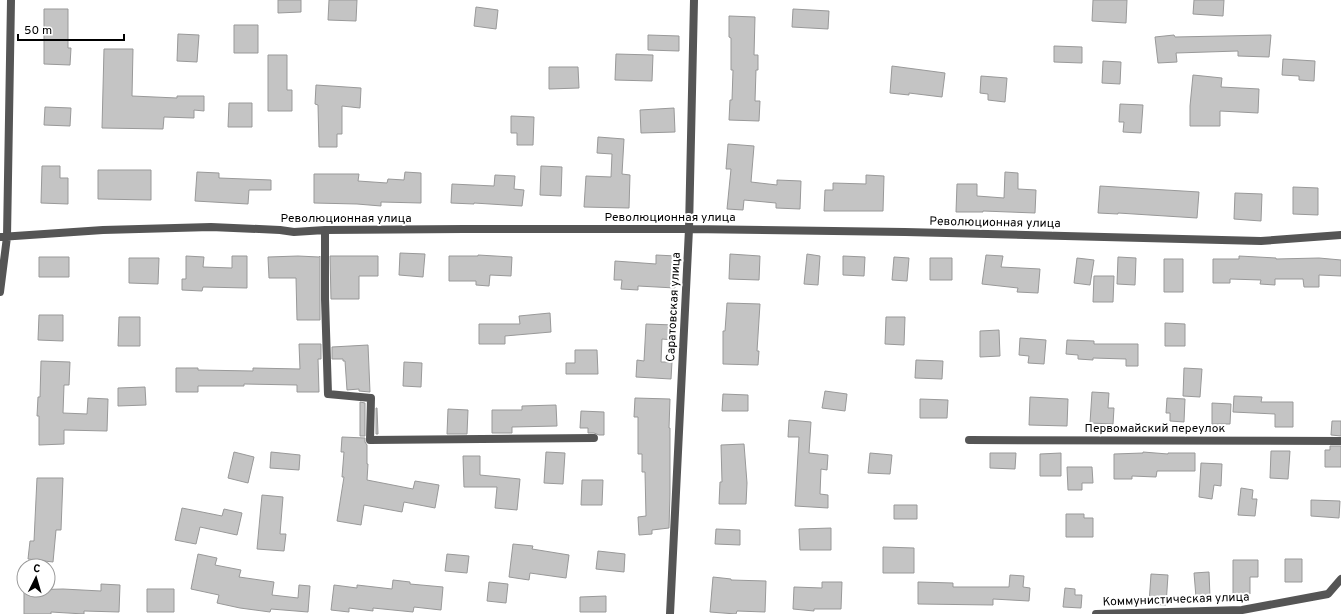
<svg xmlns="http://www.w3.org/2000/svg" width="1341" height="614" font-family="Overpass,sans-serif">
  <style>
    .building { fill: #c4c4c4; stroke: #999 }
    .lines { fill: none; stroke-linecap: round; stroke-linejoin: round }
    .minor { stroke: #555; stroke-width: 8 }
    .labels { text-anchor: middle; stroke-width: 4; stroke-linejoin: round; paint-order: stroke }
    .street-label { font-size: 12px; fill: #000; stroke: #fff }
  </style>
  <rect width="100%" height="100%" fill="#fff"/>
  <!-- building -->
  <path class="building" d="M278,0H301V12L278,13Z
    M329,0H357L356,21L328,20Z
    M1093,0H1127L1126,23L1092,21Z
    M1194,0H1224L1223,16L1193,14Z
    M476,7L498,10L496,29L474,26Z
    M44,9H68V48H71L70,65L44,64Z
    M793,9L829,11L828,29L792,27Z
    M729,16L755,17L754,55H758V70H756L755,101H760L759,121L729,120L730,100H732L733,70H731V38L729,37Z
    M234,25H258V53H234Z
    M178,34L199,35L197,62L177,61Z
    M648,35L679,36V51L648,50Z
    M1174,35L1175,37L1271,35L1269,57L1238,56V51L1176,53L1177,62L1158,63L1155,37Z
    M1054,46L1082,47V63L1054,62Z
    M104,49H133L132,96L177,98V96H204V111L194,110V118L164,117L163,129L102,128Z
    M616,54L653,55L652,81L615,80Z
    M268,55H287V90H292V111H268Z
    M1283,59L1315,61L1314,81L1299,80V76L1282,75Z
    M1103,61L1121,62L1120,84L1102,83Z
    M892,66L945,73L942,97L909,93V95L890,93Z
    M549,67H578L579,88L549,89Z
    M1193,75L1222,78L1221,87L1259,89L1258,113L1220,111V126H1190V106Z
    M981,76L1007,78L1005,102L988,100V94L980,93Z
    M316,85L361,88L360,108L342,106V134H337V147H319L318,105L315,104Z
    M229,103H252V127H228Z
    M1120,104L1143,105L1141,133L1123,132L1124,122H1119Z
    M45,107L71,108L70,126L44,125Z
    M674,108L675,132L641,133L640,110Z
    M511,116L534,117L533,145H517V133H511Z
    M598,137L624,139L622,174L630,175L629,208L584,207L586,176L611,177L612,154L597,153Z
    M728,144L754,146L751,182L777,185V180L801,181L800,209L776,208V203L744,200L743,210L727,209L731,169H726Z
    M42,166H60V178H68V204L41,203Z
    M541,166L562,167L561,196L540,195Z
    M98,170H151V200L98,199Z
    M197,172L219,173V178L271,180V190H249L248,204L195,201Z
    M405,172L421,173V203L381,202V206L357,204L314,203V174H359L358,181L387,183L388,179L404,180Z
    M1005,172L1018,173V189L1036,190L1035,213L983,211V212H956L957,184H977V196L1004,198Z
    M495,175L515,176L514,189L524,190L522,206L474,203V204L451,203L452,184L494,186Z
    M866,175L884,176L883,211H824L825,190H833V183L866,184Z
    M1100,186L1199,192L1197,218L1118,213V214L1098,213Z
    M1293,187L1318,188V215L1293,214Z
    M1235,193L1262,194L1261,221L1234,219Z
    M400,253L425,254L423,277L399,275Z
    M730,254L760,256L759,280L729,279Z
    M807,254L820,256L818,285L804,284Z
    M478,255L512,257L511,276L490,275L489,286L476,285V281H449V256H478Z
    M656,255L676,256L675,288L638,286V290L621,289L622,280H614L615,261L656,264Z
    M986,255L1003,256L1001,267L1040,269L1038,293L1017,292L1018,288L982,284Z
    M186,256L204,257L203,267L232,268V256H247V288L203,287L202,291L182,290V279H186Z
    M298,256L319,257L320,256V320H297L296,278H269L268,257Z
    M330,256H378V276H359V299H331Z
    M843,256L865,257L864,276L843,275Z
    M1239,256L1276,258V259L1319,258L1341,260V276L1319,275V287H1304L1303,279H1275V285L1260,284L1261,280L1230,279V283H1213V259H1239Z
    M39,257H69V277H39Z
    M894,257L909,258L907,281L892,280Z
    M1118,257L1136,258L1135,285L1117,284Z
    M129,258H159L158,284L129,283Z
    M930,258H952V280H930Z
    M1077,258L1094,260L1090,285L1074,283Z
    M1164,259H1183V292H1164Z
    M1094,276H1114L1113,302H1093Z
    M727,303L760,304L757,351H759L758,365L723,364V331H725Z
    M550,313L551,332L505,336V344H479V324H520L519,316Z
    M39,315H63V341L38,340Z
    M119,317H140V346H118Z
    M886,317H905L904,345L885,344Z
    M1165,323L1185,324V346H1165Z
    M646,324L674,325L673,340L662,339L661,362H672L671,379L636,377L637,360L644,361Z
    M999,330L1000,356L980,357V331Z
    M1020,338L1046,340L1044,364L1028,363L1029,356L1019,355Z
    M1067,340L1094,341V344H1138V366H1126V359L1093,358V360L1078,359V355L1066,354Z
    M299,344H321V359H318L319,392H297V385L244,384V386H198V392H176V368H198V370L253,371V368L300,369Z
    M368,345L370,392L359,391V389L347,390L345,361H343V359H332V347Z
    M575,350H597L598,374H566V363H575Z
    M916,360L943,361L942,379L915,378Z
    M41,361L70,362L69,385H64L63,413L87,414L88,398L108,399L107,431L64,430V444L39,445V416H37L38,397H40Z
    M404,362L422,363L421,387L403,386Z
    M1184,368L1202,369L1200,397L1183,396Z
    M145,387L146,405L118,406V388Z
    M825,391L847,394L845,411L822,408Z
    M1092,392L1109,393L1108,408H1114L1113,424L1090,423Z
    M723,394L748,395V411H722Z
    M1234,396L1262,397L1261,402H1293V427H1275V414L1233,412Z
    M1030,397L1068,399L1067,426L1029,425Z
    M635,398L670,399L669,428H670V493L669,528L652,530V534L639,535L638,517L646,516L645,472H642V454H638V417H634Z
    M1167,398L1185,399L1184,422L1170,421V413H1166Z
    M920,399L948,400L947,418H920Z
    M360,402L365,403V436H360Z
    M1212,403L1231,404L1230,424H1212Z
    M556,405L557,426L512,427V433H492V410H522V406Z
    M376,408H377L378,434H376Z
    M448,409L468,410L467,434H447Z
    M581,411L604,412V435H599L594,433H588V428H580Z
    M789,420L811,422L809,453L828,455L827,470L821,469L820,494L828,495V508L795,506L799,437H788Z
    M1332,421H1341V436L1331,435Z
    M342,437L365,438V442L367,445V464H368L367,480L413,489L415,481L439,485L435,508L404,502L402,512L364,505L361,525L337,521L344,477H342L344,452H341Z
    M744,444L747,483L746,504H719L720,482H722L721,445Z
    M1330,446H1341V467H1325V450H1330Z
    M1271,451H1290L1288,479L1270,478Z
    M234,452L254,457L248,483L228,478Z
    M271,452L300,455L299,470L270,468Z
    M546,452L565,453L563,484L544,483Z
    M1143,452L1168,454V453H1195V471H1157L1156,477L1132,476V479H1114V454L1143,453Z
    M870,453L892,455L890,474L868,473Z
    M990,453H1016L1015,469L990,468Z
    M1061,453V476H1040V454Z
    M463,456H480V475L520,479L517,510L495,508L497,487H464Z
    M1201,463L1222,464L1221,486L1214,485L1212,499L1199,497Z
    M1067,467H1092L1093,483H1082V490H1068Z
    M37,478H63L61,530H56L53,562L28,559L30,541H34Z
    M582,480H603L602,505H581Z
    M1241,488L1253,490L1252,499H1257L1255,516L1238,515Z
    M262,495L283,497L280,534H286L284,551L257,549Z
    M1311,500L1340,501L1339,518L1311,516Z
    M894,505H917V519H894Z
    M182,508L222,516L224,509L242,513L237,535L200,527L196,544L175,540Z
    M1066,514H1084V518H1093V537H1066Z
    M831,528V550H800L799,529Z
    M716,529L740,530V545L715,544Z
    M513,544L533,546L532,549L569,555L566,578L530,573L529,580L509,577Z
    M883,547L914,548V573H883Z
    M598,551L625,554L624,572L596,569Z
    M198,554L217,558L215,565L241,570L239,577L274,582L272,595L298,598L299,585L310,586L308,612L271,609L270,612L240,608L217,603L219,595L191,589Z
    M447,554L469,556L467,573L445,571Z
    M1285,559H1302V582H1285Z
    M1233,560H1258V577H1250V594H1233Z
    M1209,572L1210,597H1196L1194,573Z
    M1151,574L1168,575L1166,605L1149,604Z
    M1010,575L1024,576L1023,587L1030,588L1029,601L993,599V605L918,604V582L953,583V587H1009Z
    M713,577L731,579V580L766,581L765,612L737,611L736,614L710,612Z
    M393,580L410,582V584L443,587L441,610L414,607L413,612L373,608V611L349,608V612L331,610L334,585L357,588V585L392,589Z
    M489,582L508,584L506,603L487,601Z
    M822,582H842L841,609H814V611L793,609L794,587L822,588Z
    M101,584L120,585L119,612L84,611V614L51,612V614H24V590L63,589L101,591Z
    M1065,588L1075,589V595H1082L1081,608L1063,607Z
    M147,589H174V612H147Z
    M606,596V612H580V597Z"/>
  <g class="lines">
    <!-- minor -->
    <path class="minor" d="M325,230V299L328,394L371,398L370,440L594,438
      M0,237L103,230L211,227L280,230L294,232L325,230L464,229H689L905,232L1261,241L1341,235
      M0,292L7,237L11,0
      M969,440L1341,441
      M670,614L689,229L694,0
      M1096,614L1242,610L1328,594L1341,579"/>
  </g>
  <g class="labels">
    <!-- street labels -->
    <g class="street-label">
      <text x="670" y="221">Революционная улица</text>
      <text x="346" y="222">Революционная улица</text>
      <text transform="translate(995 222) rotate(1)" y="4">Революционная улица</text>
      <text transform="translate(673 307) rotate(-87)" y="4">Саратовская улица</text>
      <text x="1155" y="432">Первомайский переулок</text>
      <text transform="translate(1176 599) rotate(-2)" y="4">Коммунистическая улица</text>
    </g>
  </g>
  <!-- north arrow -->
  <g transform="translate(36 578) rotate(5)"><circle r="19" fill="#ffffff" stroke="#999999"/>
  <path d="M0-3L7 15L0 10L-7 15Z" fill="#000000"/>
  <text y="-6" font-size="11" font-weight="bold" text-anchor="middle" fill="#000000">С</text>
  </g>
  <!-- scale -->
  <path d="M18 34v6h106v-6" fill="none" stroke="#000000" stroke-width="2"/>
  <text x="24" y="34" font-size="12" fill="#000000" stroke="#ffffff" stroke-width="3" paint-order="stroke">50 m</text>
</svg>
